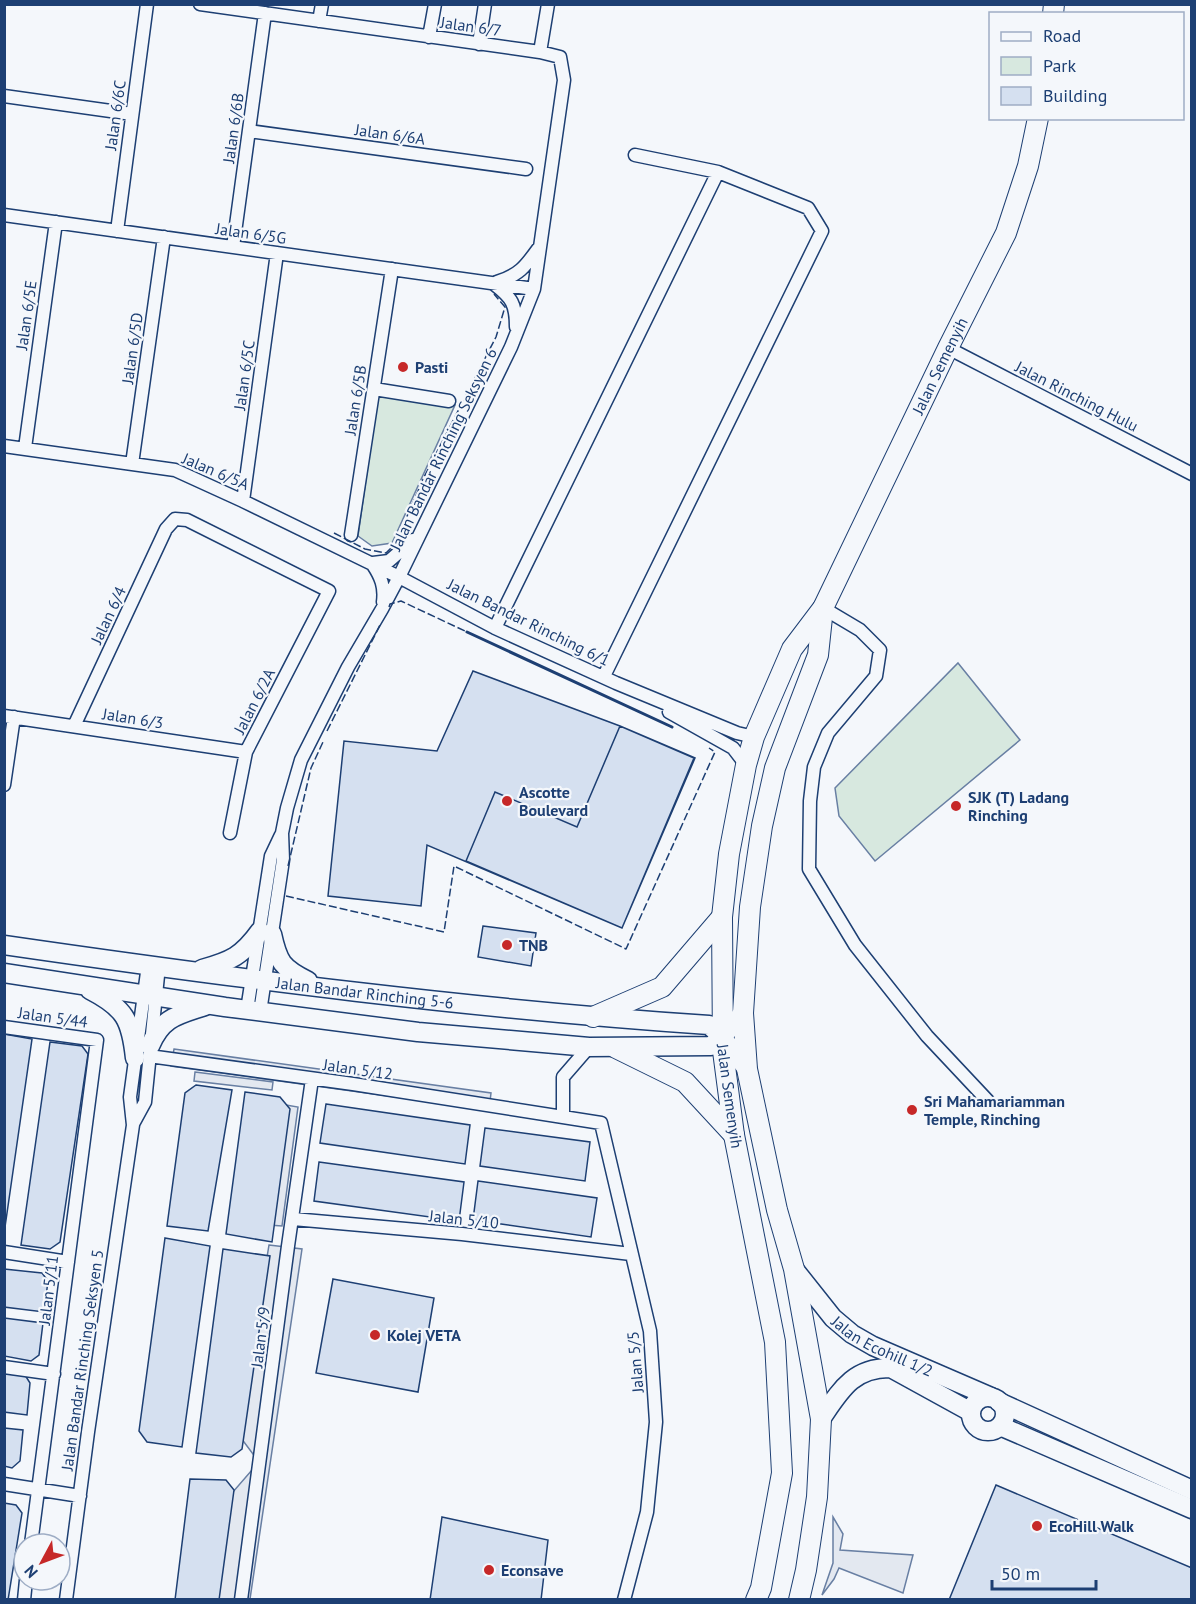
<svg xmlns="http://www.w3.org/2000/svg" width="1196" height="1604" font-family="'PT Sans',sans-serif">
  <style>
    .green { fill: #d7e8df; stroke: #687fa3; stroke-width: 1.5 }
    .parking { fill: #e3e8f0; stroke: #687fa3; stroke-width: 1.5 }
    .building { fill: #d5e0f0; stroke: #1d3f73; stroke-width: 1.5 }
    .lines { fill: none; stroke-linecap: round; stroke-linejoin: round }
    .street-casing { stroke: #1d3f73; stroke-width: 15 }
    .secondary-casing { stroke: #1d3f73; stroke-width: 21 }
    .primary-casing { stroke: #1d3f73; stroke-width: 22 }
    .street { stroke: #f4f7fb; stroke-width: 12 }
    .secondary { stroke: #f4f7fb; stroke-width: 18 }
    .primary { stroke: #f4f7fb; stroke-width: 20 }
    .fence { stroke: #1d3f73; stroke-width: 1.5; stroke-dasharray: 8 3; stroke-linecap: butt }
    .wall { stroke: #1d3f73; stroke-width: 3 }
    .poi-dot { fill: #c62828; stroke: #f4f7fb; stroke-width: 2 }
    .labels { text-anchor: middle; stroke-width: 4.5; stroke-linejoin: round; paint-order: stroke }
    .street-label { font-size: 16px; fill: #1d3f73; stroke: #f4f7fb }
    .poi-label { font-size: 16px; font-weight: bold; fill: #1d3f73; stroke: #f4f7fb; text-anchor: start }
  </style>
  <rect width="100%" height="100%" fill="#f4f7fb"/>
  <!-- green -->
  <path class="green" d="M378,393L455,405L392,543L372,546L358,536Z
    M958,663L1020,740L875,861L839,816L835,788Z"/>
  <!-- parking -->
  <path class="parking" d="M174,1049L491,1093L489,1110L171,1066Z
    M195,1072L273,1082L272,1090L194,1081Z
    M286,1105L298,1107L282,1226L269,1225Z
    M269,1245L302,1249L250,1599L215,1600L232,1493L259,1462L238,1434Z
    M833,1517L843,1534L840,1550L913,1555L903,1593L839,1568L834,1579L822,1595L833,1563Z"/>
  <!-- building -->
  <path class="building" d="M473,671L620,726L695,758L622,928L427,845L421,906L328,896L344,741L437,751Z
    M620,726L694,758L622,928L466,861L495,792L577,827Z
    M483,926L536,933L531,966L478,957Z
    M4,1034L32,1039L4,1234Z
    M50,1042L82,1046L88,1054L60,1242L50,1249L21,1245Z
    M196,1085L232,1090L208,1231L167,1226L185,1093Z
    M245,1092L280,1097L290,1109L272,1242L226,1234Z
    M326,1104L470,1125L465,1164L320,1143Z
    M485,1128L590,1142L585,1181L480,1166Z
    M319,1162L464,1182L459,1221L314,1201Z
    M478,1181L597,1198L591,1237L473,1220Z
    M165,1238L210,1246L182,1447L147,1442L139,1431Z
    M223,1249L270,1256L242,1449L231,1457L196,1453Z
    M4,1269L42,1273L48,1281L44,1312L4,1307Z
    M333,1279L434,1298L418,1392L316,1373Z
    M4,1318L43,1323L39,1355L31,1361L4,1356Z
    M4,1374L25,1375L30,1383L27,1415L4,1412Z
    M4,1428L23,1430L20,1461L12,1468L4,1466Z
    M190,1479L226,1480L234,1490L219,1600H175Z
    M996,1485L1192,1568V1600H949Z
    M4,1503L16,1505L22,1513L8,1600H4Z
    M442,1517L548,1540L541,1600H430Z"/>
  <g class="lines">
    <!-- street casing -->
    <g class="street-casing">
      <path id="street" d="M200,4L540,52L560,57L564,80L534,289L511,347L399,577L382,609L348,667L301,760L287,808L282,833L283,860L260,1012
        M319,21L322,4
        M429,37L435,4
        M479,44L485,4
        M540,52L548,4
        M4,96L132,114
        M249,131L526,169
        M4,215L534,289
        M117,231L147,4
        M233,247L265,13
        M497,282C519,275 525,267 538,249
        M494,284C512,298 516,304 516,327
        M948,348L1192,474
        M374,389L449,401
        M4,446L175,470L243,501L399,577L495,628L616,683L737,733L754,737
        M25,448L56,222
        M132,464L164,237
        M243,501L277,253
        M351,535L392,269
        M373,563L389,561L413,540
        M373,565C381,577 385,587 383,602
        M823,608L860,630L880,650L876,676L828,733L814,767L810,801L809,869L855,945L927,1036L988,1101
        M495,628L718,172
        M604,676L822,231L808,208L718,172L635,155
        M669,712L733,748L746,765
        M4,716L246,752
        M74,726L166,529L175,519L187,520L329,591L246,752L230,833
        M4,785L14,717
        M247,1010L271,856L281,835
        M4,1027L97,1040L31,1544
        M149,1056L353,1084L601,1123L650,1331L656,1422L647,1512L624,1600
        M563,1116V1077L589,1047
        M133,1124L145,1102L159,966
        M293,1219L462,1234L631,1254
        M4,1252L68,1262
        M4,1367L54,1374
        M4,1484L80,1496
        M24,1600L26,1580
        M66,1600L88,1432L133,1125L130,1097L148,965
        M241,1600L288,1246L312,1079"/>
    </g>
    <!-- secondary casing -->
    <g class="secondary-casing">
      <g id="secondary">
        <path d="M272,934C278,962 282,968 308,981"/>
        <path id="s1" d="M4,945C238,979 473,1009 709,1025L722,1037L747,1069"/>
        <path d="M202,969C231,961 242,956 260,931"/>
        <path d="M4,973L225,1007L418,1032L589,1047L711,1046L722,1037L743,1013"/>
        <path d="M90,990C125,1008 131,1020 135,1058"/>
        <path d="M150,1046C162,1017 178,1015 205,1006"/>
        <path id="s2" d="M794,1269L833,1318L852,1334L873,1346L991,1397"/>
        <circle cx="988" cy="1414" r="17"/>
        <path d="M999,1402L1192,1490"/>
        <path d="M821,1419C840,1391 853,1367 891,1368L971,1412"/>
        <path d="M1000,1426L1192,1509"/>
      </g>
    </g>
    <!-- primary casing -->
    <g class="primary-casing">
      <g id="primary">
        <path d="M1053,14L1054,4"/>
        <path d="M593,1017L662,987L722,917"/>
        <path d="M616,1048L685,1082L734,1135"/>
        <path id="s3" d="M756,1600L761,1588L782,1473L775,1342L734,1135L723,1051L722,917L729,854L746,765L754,737L792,649L823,608L948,348L1006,233L1028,166L1038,118"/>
        <path d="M799,1600L806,1570L817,1497L821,1419L794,1269L777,1210L747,1069L743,1013L750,907L762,826L775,768L818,655L823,608"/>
      </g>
    </g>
    <!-- street -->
    <use href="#street" class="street"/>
    <!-- secondary -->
    <use href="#secondary" class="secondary"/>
    <!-- primary -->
    <use href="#primary" class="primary"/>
    <!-- fence -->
    <path class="fence" d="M334,533L365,549L386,553L395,544L424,477L496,337L505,307L494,294
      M389,607L390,604L401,601L467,632
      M327,731L381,623
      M288,866L311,768L323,742
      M286,896L444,932L454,866L626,949L715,752L709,748"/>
    <!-- wall -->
    <path class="wall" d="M467,632L672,727"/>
  </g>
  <!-- markers -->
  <g class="poi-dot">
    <circle cx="403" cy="367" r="6"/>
    <circle cx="507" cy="801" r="6"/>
    <circle cx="956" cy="806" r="6"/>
    <circle cx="507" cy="945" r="6"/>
    <circle cx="912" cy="1110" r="6"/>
    <circle cx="375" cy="1335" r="6"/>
    <circle cx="1037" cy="1526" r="6"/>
    <circle cx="489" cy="1570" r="6"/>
  </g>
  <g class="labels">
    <!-- street labels -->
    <g class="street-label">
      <text transform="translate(471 26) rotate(8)" y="6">Jalan 6/7</text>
      <text transform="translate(115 115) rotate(-82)" y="6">Jalan 6/6C</text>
      <text transform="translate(233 128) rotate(-82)" y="6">Jalan 6/6B</text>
      <text transform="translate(390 134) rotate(8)" y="6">Jalan 6/6A</text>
      <text transform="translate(251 233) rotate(8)" y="6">Jalan 6/5G</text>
      <text transform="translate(26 315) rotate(-82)" y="6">Jalan 6/5E</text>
      <text transform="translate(132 348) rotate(-82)" y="6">Jalan 6/5D</text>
      <text dy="6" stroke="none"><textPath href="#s3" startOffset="1290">Jalan Semenyih</textPath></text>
      <text transform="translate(244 375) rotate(-82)" y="6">Jalan 6/5C</text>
      <text transform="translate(1077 396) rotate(27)" y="6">Jalan Rinching Hulu</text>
      <text transform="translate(355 400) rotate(-81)" y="6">Jalan 6/5B</text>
      <text transform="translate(443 449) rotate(-64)" y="6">Jalan Bandar Rinching Seksyen 6</text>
      <text transform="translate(216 471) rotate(23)" y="6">Jalan 6/5A</text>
      <text transform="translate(108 615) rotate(-65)" y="6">Jalan 6/4</text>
      <text transform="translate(529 622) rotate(26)" y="6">Jalan Bandar Rinching 6/1</text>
      <text transform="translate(254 701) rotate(-63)" y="6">Jalan 6/2A</text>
      <text transform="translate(133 718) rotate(9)" y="6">Jalan 6/3</text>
      <text dy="6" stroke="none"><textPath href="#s1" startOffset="364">Jalan Bandar Rinching 5-6</textPath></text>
      <text transform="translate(53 1017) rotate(8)" y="6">Jalan 5/44</text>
      <text transform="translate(358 1069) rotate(8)" y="6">Jalan 5/12</text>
      <text transform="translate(730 1096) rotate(82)" y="6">Jalan Semenyih</text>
      <text transform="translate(464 1219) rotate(6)" y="6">Jalan 5/10</text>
      <text transform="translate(48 1290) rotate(-83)" y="6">Jalan 5/11</text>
      <text transform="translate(260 1337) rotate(-83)" y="6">Jalan 5/9</text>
      <text dy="6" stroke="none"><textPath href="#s2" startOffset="120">Jalan Ecohill 1/2</textPath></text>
      <text transform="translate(82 1360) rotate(-82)" y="6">Jalan Bandar Rinching Seksyen 5</text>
      <text transform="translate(635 1362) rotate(-95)" y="6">Jalan 5/5</text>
    </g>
    <!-- poi labels -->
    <g class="poi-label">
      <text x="415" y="373">Pasti</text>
      <text x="519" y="798">Ascotte<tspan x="519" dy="18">Boulevard</tspan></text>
      <text x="968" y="803">SJK (T) Ladang<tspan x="968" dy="18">Rinching</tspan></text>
      <text x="519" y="951">TNB</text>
      <text x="924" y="1107">Sri Mahamariamman<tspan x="924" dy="18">Temple, Rinching</tspan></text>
      <text x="387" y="1341">Kolej VETA</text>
      <text x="1049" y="1532">EcoHill Walk</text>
      <text x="501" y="1576">Econsave</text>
    </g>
  </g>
  <!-- border -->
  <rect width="1196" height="1604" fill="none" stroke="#1d3f73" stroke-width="12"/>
  <!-- legend -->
  <rect x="989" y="12" width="195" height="108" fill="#f4f7fb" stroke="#9eadc5" stroke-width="1.5"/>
  <rect x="1001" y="32" width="30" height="9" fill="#f4f7fb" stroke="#9eadc5" stroke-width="1.5"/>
  <text x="1043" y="42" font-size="18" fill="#1d3f73">Road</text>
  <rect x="1001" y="57" width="30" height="18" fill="#d7e8df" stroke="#9eadc5" stroke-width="1.5"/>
  <text x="1043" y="72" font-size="18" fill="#1d3f73">Park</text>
  <rect x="1001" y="87" width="30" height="18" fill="#d5e0f0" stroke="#9eadc5" stroke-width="1.5"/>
  <text x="1043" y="102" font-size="18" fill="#1d3f73">Building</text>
  <!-- north arrow -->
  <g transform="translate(42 1562) rotate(229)"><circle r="28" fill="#f4f7fb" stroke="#9eadc5" stroke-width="1.5"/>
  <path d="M0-4.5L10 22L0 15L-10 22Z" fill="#c62828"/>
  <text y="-9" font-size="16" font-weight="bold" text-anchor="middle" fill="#1d3f73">N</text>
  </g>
  <!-- scale -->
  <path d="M992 1580v9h104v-9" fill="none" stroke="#1d3f73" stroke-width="3"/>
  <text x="1001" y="1580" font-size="18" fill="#1d3f73" stroke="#f4f7fb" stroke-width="4.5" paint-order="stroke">50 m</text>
</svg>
